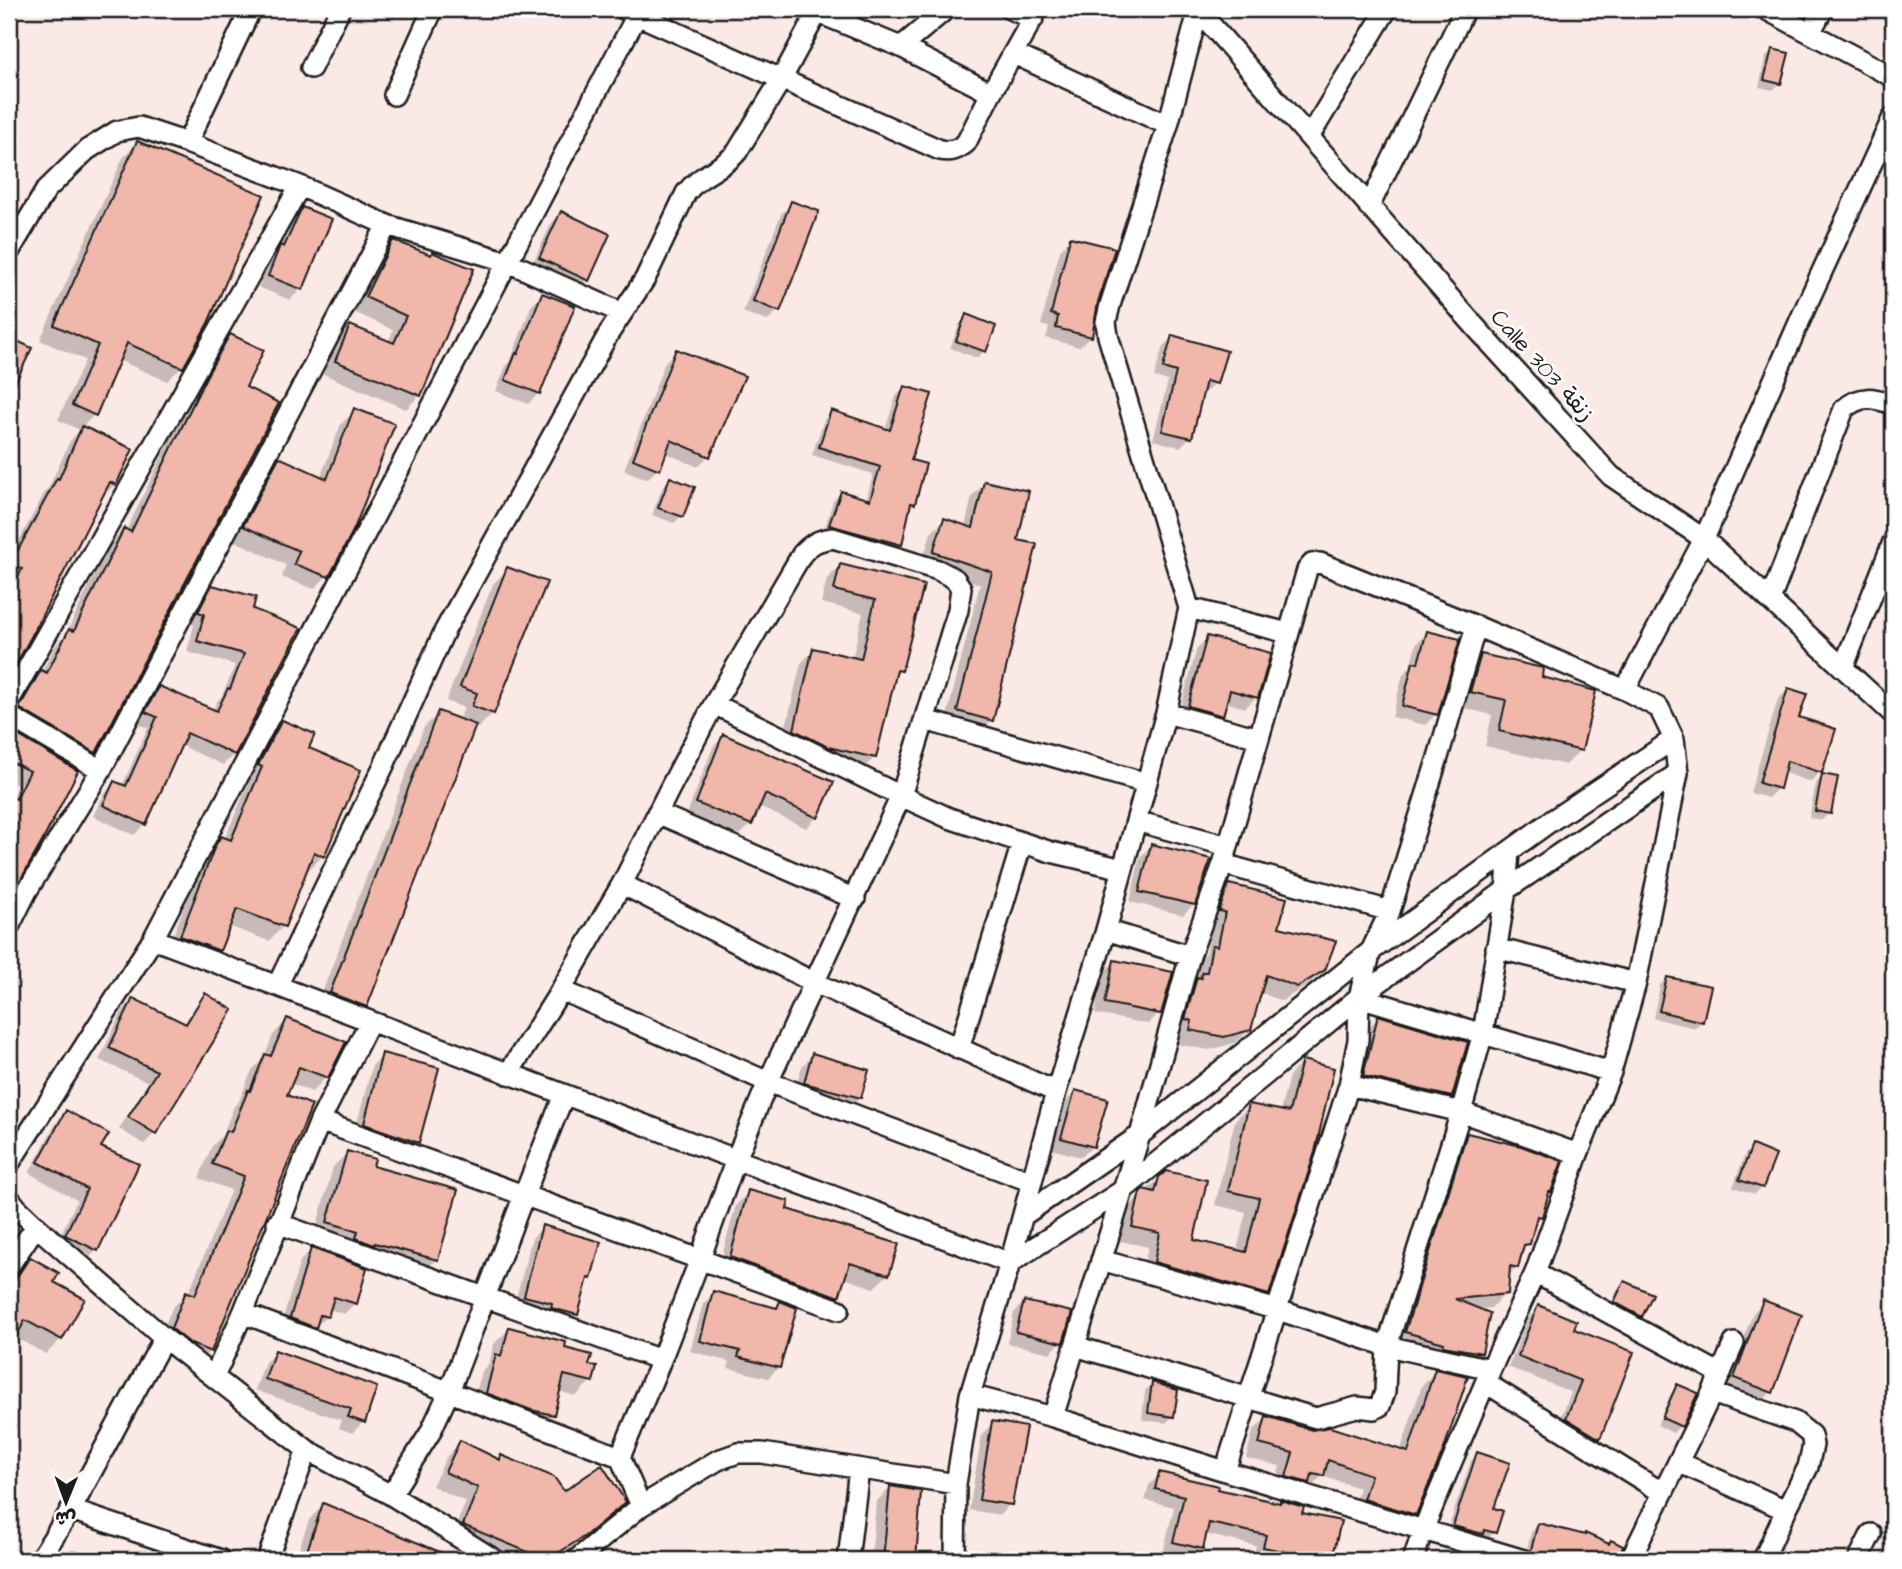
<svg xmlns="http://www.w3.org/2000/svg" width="1902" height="1569" font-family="'Architects Daughter','Playpen Sans Arabic',sans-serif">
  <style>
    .shadow { fill: #0003 }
    .building { fill: #f1b7ab; stroke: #1c1c1c; stroke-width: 2 }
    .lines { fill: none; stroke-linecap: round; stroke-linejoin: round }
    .minor-casing { stroke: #1c1c1c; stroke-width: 24 }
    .minor { stroke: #fff; stroke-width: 19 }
    .labels { text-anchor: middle; stroke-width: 5; stroke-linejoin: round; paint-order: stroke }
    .street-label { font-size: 23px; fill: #1c1c1c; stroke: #fff }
  </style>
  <rect width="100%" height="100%" fill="#fbe9e6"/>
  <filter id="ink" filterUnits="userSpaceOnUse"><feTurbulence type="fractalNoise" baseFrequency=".0143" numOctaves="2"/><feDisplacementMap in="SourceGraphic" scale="14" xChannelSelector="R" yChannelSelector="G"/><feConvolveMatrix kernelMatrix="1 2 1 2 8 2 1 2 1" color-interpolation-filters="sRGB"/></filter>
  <g filter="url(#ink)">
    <!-- shadow -->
    <path class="shadow" d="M1772,51L1780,83L1773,90L1759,87L1765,58Z
      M137,143L182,366L167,381L118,360L94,415L81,428L130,450L115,484L103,496L9,673V586L11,581L9,580V559L45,492L49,487L70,441L80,430L58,420L85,360L40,340L123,158Z
      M792,203L778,311L767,321L743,312L781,214Z
      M303,209L301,289L290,300L258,287L269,261L277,251L292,220Z
      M561,213L587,280L576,290L530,269L551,224Z
      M1070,239L1096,302L1090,336L1079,347L1046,338L1049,327L1041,325L1060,250Z
      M394,242L420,395L406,409L323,374L337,341L350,327L388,342L393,330L352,311L380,256Z
      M542,295L539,393L528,404L496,391L506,366L510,362L531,306Z
      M967,316L994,327L984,351L977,358L950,348L960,323Z
      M231,336L244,388L95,752L80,767L9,717L26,687L42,672L55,646L66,634L109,545L124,530L126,531L192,394L216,351Z
      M1173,337L1215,383L1206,392L1201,391L1190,437L1180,447L1153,440L1168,381L1154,377L1163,346Z
      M676,351L708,456L698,467L664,452L658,469L647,479L624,470L665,362Z
      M904,388L913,503L908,508L901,544L893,552L823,533L833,501L841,493L866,501L873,474L812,455L824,420L832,412L885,430L896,396Z
      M355,410L327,576L314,589L282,577L286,565L231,539L266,473L279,459L320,478L341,424Z
      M670,479L681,516L674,523L652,515L663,486Z
      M985,483L1016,541L992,720L979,733L945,724L980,584L921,565L931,533L944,520L965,527L972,496Z
      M840,566L921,586L901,670L893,678L875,757L862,770L782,743L801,663L814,650L852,659L863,613L821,603L827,579Z
      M508,569L493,713L478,728L473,726L366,1006L351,1021L316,1008L424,727L439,713L459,720L464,708L446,701L493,584Z
      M213,587L254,598L234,754L223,765L180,745L145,824L134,835L93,816L104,794L115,783L122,786L148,728L136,723L149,699L160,688L212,711L217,701L222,696L235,665L187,652L194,625L188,623L201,598Z
      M1427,633L1436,714L1425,725L1392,717L1403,674L1410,667L1416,644Z
      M1208,638L1256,697L1245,708L1225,702L1221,715L1210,726L1178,717L1197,648Z
      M1481,656L1540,679L1580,750L1566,765L1485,746L1492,715L1456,706L1466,670Z
      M1788,690L1797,719L1820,772L1810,782L1782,772L1778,788L1768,798L1750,793L1778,699Z
      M282,722L306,749L323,856L308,870L305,869L283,926L269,941L228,926L219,950L204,965L167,951L201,863L206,853L221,838L224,840L249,782L244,780L267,737Z
      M724,736L817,817L806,828L759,807L751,824L740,835L687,814L713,747Z
      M9,737L76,771L9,896V797L11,798L17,785L9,781Z
      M1823,776L1829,813L1822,820L1809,818L1816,783Z
      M1151,846L1194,904L1183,915L1130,902L1140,857Z
      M1229,886L1324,969L1309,984L1282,1001L1259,992L1250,1029L1235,1043L1209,1050L1177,1044L1179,1034L1172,1033L1183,993L1194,982L1199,961L1206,953L1212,926L1206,925L1215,900Z
      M1114,962L1159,1013L1148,1024L1095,1014L1103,973Z
      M1667,978L1702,1021L1695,1028L1653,1018L1660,985Z
      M206,995L155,1133L144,1144L119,1129L148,1082L99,1060L122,1011L133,1000L184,1024L195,1006Z
      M1379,1017L1451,1096L1436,1111L1350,1090L1364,1032Z
      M287,1020L343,1043L326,1077L312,1092L290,1083L210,1351L196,1365L158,1342L172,1308L186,1294H188L231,1190L199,1178L212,1146L222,1136L234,1106L239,1101L252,1070L264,1058L273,1035Z
      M383,1055L417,1142L407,1153L354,1135L372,1066Z
      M813,1055L860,1097L849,1108L794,1093L802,1066Z
      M1302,1062L1267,1294L1253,1308L1141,1276L1148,1247L1120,1241L1127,1208L1160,1178L1192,1241L1237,1251L1246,1212L1215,1205L1235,1120L1249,1106L1280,1112L1289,1076Z
      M1075,1092L1106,1100L1092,1147L1081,1157L1051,1149L1064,1103Z
      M67,1112L99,1148L97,1250L86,1261L55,1246L77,1200L29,1173L56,1123Z
      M1468,1135L1547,1194L1540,1217L1533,1224L1528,1243L1520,1251L1516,1267L1508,1276L1506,1293L1491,1308L1477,1309L1480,1352L1465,1367L1392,1347L1453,1150Z
      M1752,1147L1762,1187L1755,1194L1733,1187L1745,1154Z
      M347,1153L371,1167L456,1191L436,1260L422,1273L314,1236L333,1167Z
      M749,1191L785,1210L896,1246L887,1275L874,1288L844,1278L838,1296L825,1309L718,1270L736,1205Z
      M543,1227L589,1278L585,1283L577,1314L566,1325L514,1306L532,1238Z
      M311,1250L355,1303L344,1314L329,1309L327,1316L304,1338L280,1329L300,1261Z
      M30,1259L51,1283L61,1339L46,1354L14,1337L9,1347V1283Z
      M1624,1283L1641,1316L1634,1323L1609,1309L1617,1290Z
      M714,1293L774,1309L780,1303L779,1367L768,1378L728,1368L730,1362L690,1351L703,1304Z
      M1024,1302L1061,1342L1050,1353L1007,1343L1014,1313Z
      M1764,1302L1771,1392L1761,1403L1724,1389L1753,1313Z
      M1539,1307L1572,1330L1599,1438L1588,1449L1556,1430L1571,1392L1508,1367L1528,1318Z
      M509,1329L563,1349L587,1366L591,1381L576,1396L558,1391L552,1414L537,1429L472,1407L482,1371L489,1363L494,1344Z
      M276,1352L375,1388L363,1422L352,1433L339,1428L341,1420L255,1390L265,1362Z
      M1436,1371L1415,1514L1401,1528L1351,1513L1359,1488L1322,1476L1309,1489L1274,1490L1280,1466L1246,1458L1253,1431L1266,1418L1312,1432L1400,1452L1422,1385Z
      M1152,1384L1173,1416L1166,1423L1142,1420L1145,1391Z
      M1678,1386L1680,1426L1673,1433L1657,1425L1671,1393Z
      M993,1423L1010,1504L1000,1515L969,1510L982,1434Z
      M461,1443L498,1461L502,1458L563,1493L624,1502L569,1550L554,1560H501L450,1539L466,1502L432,1486L447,1456Z
      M1478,1454L1494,1532L1488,1539L1447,1532L1471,1461Z
      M1160,1474L1215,1491L1279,1505L1300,1514L1339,1522L1331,1560H1266L1253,1557L1256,1546L1205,1534L1201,1548L1190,1559L1163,1553L1174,1507L1145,1500L1149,1485Z
      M890,1488L920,1492L914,1560H871L876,1502Z
      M323,1505L455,1560H295L309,1520Z
      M1538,1525L1609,1545L1621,1547L1616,1560H1527L1525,1558L1531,1532Z"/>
    <!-- building -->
    <path class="building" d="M1772,49L1789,53L1781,84L1764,80Z
      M137,141L264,195L208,323L183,368L127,343L96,416L72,405L98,345L54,325Z
      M791,201L819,211L780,312L753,301Z
      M302,207L332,219L303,290L268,276L279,248L280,245L284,247Z
      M561,211L610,234L589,281L539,258Z
      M1070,237L1115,248L1098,302L1092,337L1056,328L1058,316L1051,314Z
      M393,240L431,255L432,252L474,269L421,396L335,361L350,325L394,343L406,316L365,297Z
      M542,293L575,306L540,394L505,380L516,353L518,354Z
      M966,314L996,326L986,352L956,341Z
      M230,334L264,350L246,387L279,403L96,753L19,708L41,670L47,673L69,629L74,631L124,528L131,532L206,377Z
      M1172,335L1227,351L1217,384L1206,381L1192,438L1162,431L1176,372L1163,368Z
      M9,337L32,348L9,396Z
      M676,349L745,376L710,457L671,440L660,470L633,459Z
      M904,386L932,394L911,460L926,464L915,504L911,503L902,545L829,525L841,491L870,500L880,467L819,447L831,410L890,430Z
      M354,408L395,424L354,529L329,577L294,564L299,551L243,526L279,457L327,479Z
      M82,426L133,449L116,485L110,482L31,637L9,677V596L22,569L11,563L57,478L59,479Z
      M670,477L695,487L683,517L658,508Z
      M984,481L1029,491L1018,540L1037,544L993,721L957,711L992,572L933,552L944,518L973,528Z
      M840,564L924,585L902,671L897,670L876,758L828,747L794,730L813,648L861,659L875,600L834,590Z
      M507,567L547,582L494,714L472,706L477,693L460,687Z
      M212,585L256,597L253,609L301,628L235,755L187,733L146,825L103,805L114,781L126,786L157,717L145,712L159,686L217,711L228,688L230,689L244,654L197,641L204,614L198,612Z
      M1427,631L1460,639L1438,715L1402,706L1413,662L1418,663Z
      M1207,636L1271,653L1258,698L1230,690L1223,716L1188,706Z
      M1481,654L1543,668L1542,677L1596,691L1582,751L1499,731L1506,700L1470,692Z
      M1788,688L1807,694L1799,717L1836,729L1822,773L1787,761L1780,789L1759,783Z
      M438,711L476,725L367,1007L330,993Z
      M282,720L315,734L309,748L361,770L324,857L314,852L285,927L237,909L220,951L180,936L215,846L221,836L231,840L262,767L258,765Z
      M9,730L78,771L42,842L9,900V795L16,799L30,771L9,761Z
      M723,734L834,782L818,818L765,794L752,825L696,803Z
      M1822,774L1838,777L1831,814L1815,811Z
      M1151,844L1211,859L1195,905L1139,892Z
      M1229,884L1287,898L1279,927L1336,941L1325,970L1297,987L1266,975L1251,1030L1224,1037L1190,1030L1192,1021L1185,1019L1197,977L1201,978L1202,972H1207L1212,945L1218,946L1225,912L1219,911Z
      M1114,960L1173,972L1161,1014L1105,1003Z
      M1667,977L1711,986L1703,1022L1659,1011Z
      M205,993L233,1010L156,1134L128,1117L157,1071L109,1048L133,998L186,1024Z
      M1378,1015L1468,1042L1452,1097L1363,1076Z
      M287,1018L346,1042L328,1078L299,1067L287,1095L312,1105L211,1352L191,1344L171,1328L186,1291L195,1295L244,1176L212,1164L226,1130L231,1132L248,1090L250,1091L265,1054L271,1056Z
      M382,1053L439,1068L419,1143L364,1124Z
      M812,1053L869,1070L861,1098L804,1083Z
      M1302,1060L1334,1068L1315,1152L1269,1295L1154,1262L1160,1233L1132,1227L1140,1192L1143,1189L1155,1192L1159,1177L1166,1171L1207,1180L1194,1240L1246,1252L1259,1198L1228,1191L1249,1104L1289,1112Z
      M1075,1090L1108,1099L1094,1147L1061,1138Z
      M66,1110L109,1134L101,1147L139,1164L98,1251L65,1235L87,1189L38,1162Z
      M1467,1133L1521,1146L1562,1161L1551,1192H1549L1542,1217L1537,1216L1530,1244L1524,1245L1518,1268L1510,1266L1508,1294L1455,1299L1490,1313L1482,1353L1443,1346L1444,1343L1405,1332Z
      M1752,1145L1776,1155L1763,1188L1739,1180Z
      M347,1151L375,1159L373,1166L458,1190L438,1260L375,1243L374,1245L356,1238L358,1231L327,1222Z
      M748,1190L789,1201L787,1209L899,1244L889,1275L850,1263L839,1297L730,1257Z
      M542,1225L601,1242L591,1279L588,1278L578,1315L551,1308L552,1303L524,1296Z
      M311,1248L367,1268L357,1304L334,1297L328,1317L320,1315L316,1328L290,1318Z
      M30,1257L59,1273L54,1282L85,1299L62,1340L25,1320L9,1351V1289Z
      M1624,1281L1653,1294L1642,1317L1614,1302Z
      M713,1291L777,1308L780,1301L797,1308L780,1368L738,1357L740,1351L700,1341Z
      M1763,1300L1802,1315L1773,1393L1734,1378Z
      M1024,1301L1072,1312L1063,1343L1016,1332Z
      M1538,1305L1577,1321L1574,1329L1634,1352L1600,1439L1566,1418L1581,1381L1518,1356Z
      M509,1327L566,1342L565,1348L592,1355L589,1365L597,1367L593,1382L564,1375L554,1415L531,1410L486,1393L496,1354L501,1356Z
      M275,1350L377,1387L365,1423L348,1417L351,1409L265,1379Z
      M1435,1369L1468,1376L1444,1449L1416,1515L1363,1499L1371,1475L1328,1460L1324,1476L1312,1474L1310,1483L1286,1477L1293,1453L1259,1444L1266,1416L1312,1430L1330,1427L1408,1452Z
      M1152,1382L1178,1390L1174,1417L1148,1413Z
      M1677,1384L1698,1393L1682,1427L1662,1418Z
      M992,1421L1026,1427L1012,1505L979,1500Z
      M460,1440L500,1460L501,1455L554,1477L564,1491L602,1465L626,1502L585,1536L547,1560L463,1525L478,1488L445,1472Z
      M1477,1452L1510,1463L1494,1508L1503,1511L1496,1533L1484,1530L1483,1534L1453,1526Z
      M1159,1472L1218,1486L1217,1489L1280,1503V1500L1304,1507L1302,1513L1341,1521L1332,1560H1325L1263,1547L1266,1535L1209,1523L1203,1549L1173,1542L1184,1496L1155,1489Z
      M890,1486L921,1491L916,1560H883Z
      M323,1503L459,1560H304Z
      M1538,1523L1585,1535V1533L1609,1544L1611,1540L1623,1546L1618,1560H1552L1535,1556L1531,1550Z"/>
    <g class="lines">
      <!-- minor casing -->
      <g class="minor-casing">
        <path id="minor" d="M624,9L940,150C951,152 957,150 966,143L991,93L1038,9
          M809,9L901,47L991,93
          M1010,9L1033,19
          M1197,9L1479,331L1611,476L1704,539L1893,714
          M1765,9L1893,77
          M1810,33L1823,9
          M901,47L946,9
          M1014,54L1168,125
          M311,68L340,9
          M394,95L433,9
          M1309,137L1387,9
          M187,143L251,9
          M1369,207L1465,9
          M9,252L46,190L87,150L117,131L139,127L187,143L300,186L387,225L508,262L622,313
          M1770,600L1844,409C1861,394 1874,398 1893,404
          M1189,608L1288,633
          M1843,668L1893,542
          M1625,690L1704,539L1808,302L1893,117
          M9,701L300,186
          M714,704L901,796L949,818L1051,852L1123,869
          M1166,713L1259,738
          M9,716L101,770
          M925,720L1146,783
          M657,813L855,899
          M1136,821L1228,846
          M1223,864L1390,911
          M622,884L813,982L1056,1092
          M9,927L27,891L101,770L387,225
          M1106,930L1190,956
          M153,939L1010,1263L1123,1190L1265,1075L1359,997L1506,890L1678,773
          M1496,948L1636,983
          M277,986L385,763L445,630L609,333L645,279L686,193C701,173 722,170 737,152L781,80L819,9
          M561,990L768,1082L1032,1182
          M1359,997L1611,1072
          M959,1049L1022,843
          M508,1074L561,990L622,884L669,790L714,704L802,554C812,543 818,540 833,538L938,570L955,579L961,588L958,610L901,796L768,1082L736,1159L700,1259L661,1360L620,1457
          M1349,1085L1461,1112L1578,1154
          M320,1121L839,1310
          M9,1164L153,939L637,15
          M9,1198L17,1208L36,1226L164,1338L307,1450L391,1495L495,1560
          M1024,1215L1140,1135L1371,951L1551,821L1674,739
          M277,1223L661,1360
          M1101,1260L1278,1310L1387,1346L1491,1369
          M9,1266L36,1226
          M1535,1273L1721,1374
          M243,1313L620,1457L641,1506
          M1075,1346L1316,1418L1357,1407L1374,1409L1380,1406L1385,1392L1387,1346L1461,1112L1483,1033L1506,890L1509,852
          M214,1377L243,1313L320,1121L370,1021
          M1486,1383L1663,1493
          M1712,1393L1795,1422L1811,1435L1813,1445L1808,1467L1786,1510L1763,1560
          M970,1395L1053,1417L1225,1471L1524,1560
          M1053,1417L1140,1135L1190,956L1223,864L1307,570L1312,564L1320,563L1476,626L1625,690L1659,708L1674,739L1678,773L1636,983L1611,1072L1578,1154L1535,1273L1491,1369L1423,1530L1413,1560
          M1678,1462L1786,1510
          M1225,1471L1349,1085L1358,1040L1359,997L1371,951L1390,911L1439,754L1476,626
          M391,1495L430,1433L449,1392L524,1195L564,1095
          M71,1510L221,1560
          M39,1560L71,1510L164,1338
          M267,1560L307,1450
          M576,1560L641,1506L718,1460L738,1453H762L956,1484
          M848,1560L859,1469
          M955,1560L956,1484L970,1395L1010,1263L1056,1092L1106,930L1166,713L1189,608L1108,336L1106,322L1110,305L1168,125L1198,12
          M1630,1560L1712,1393L1734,1343
          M1858,1560L1871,1534"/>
      </g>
      <!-- minor -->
      <use href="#minor" class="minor"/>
    </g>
  </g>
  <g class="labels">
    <!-- street labels -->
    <g class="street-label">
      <text transform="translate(1543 365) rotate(48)" y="8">Calle 303 زنقة</text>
    </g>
  </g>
  <!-- margin -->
  <rect width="1902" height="1569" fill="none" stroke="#fff" stroke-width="35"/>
  <rect x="18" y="18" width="1867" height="1534" fill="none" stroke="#1c1c1c" stroke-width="2.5" filter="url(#ink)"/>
  <!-- north arrow -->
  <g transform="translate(66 1502) rotate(181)" stroke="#ffffff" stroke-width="5" paint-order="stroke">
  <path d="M0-5L12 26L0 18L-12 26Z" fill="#1c1c1c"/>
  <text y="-10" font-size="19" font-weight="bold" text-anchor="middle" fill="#1c1c1c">ش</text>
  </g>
</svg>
